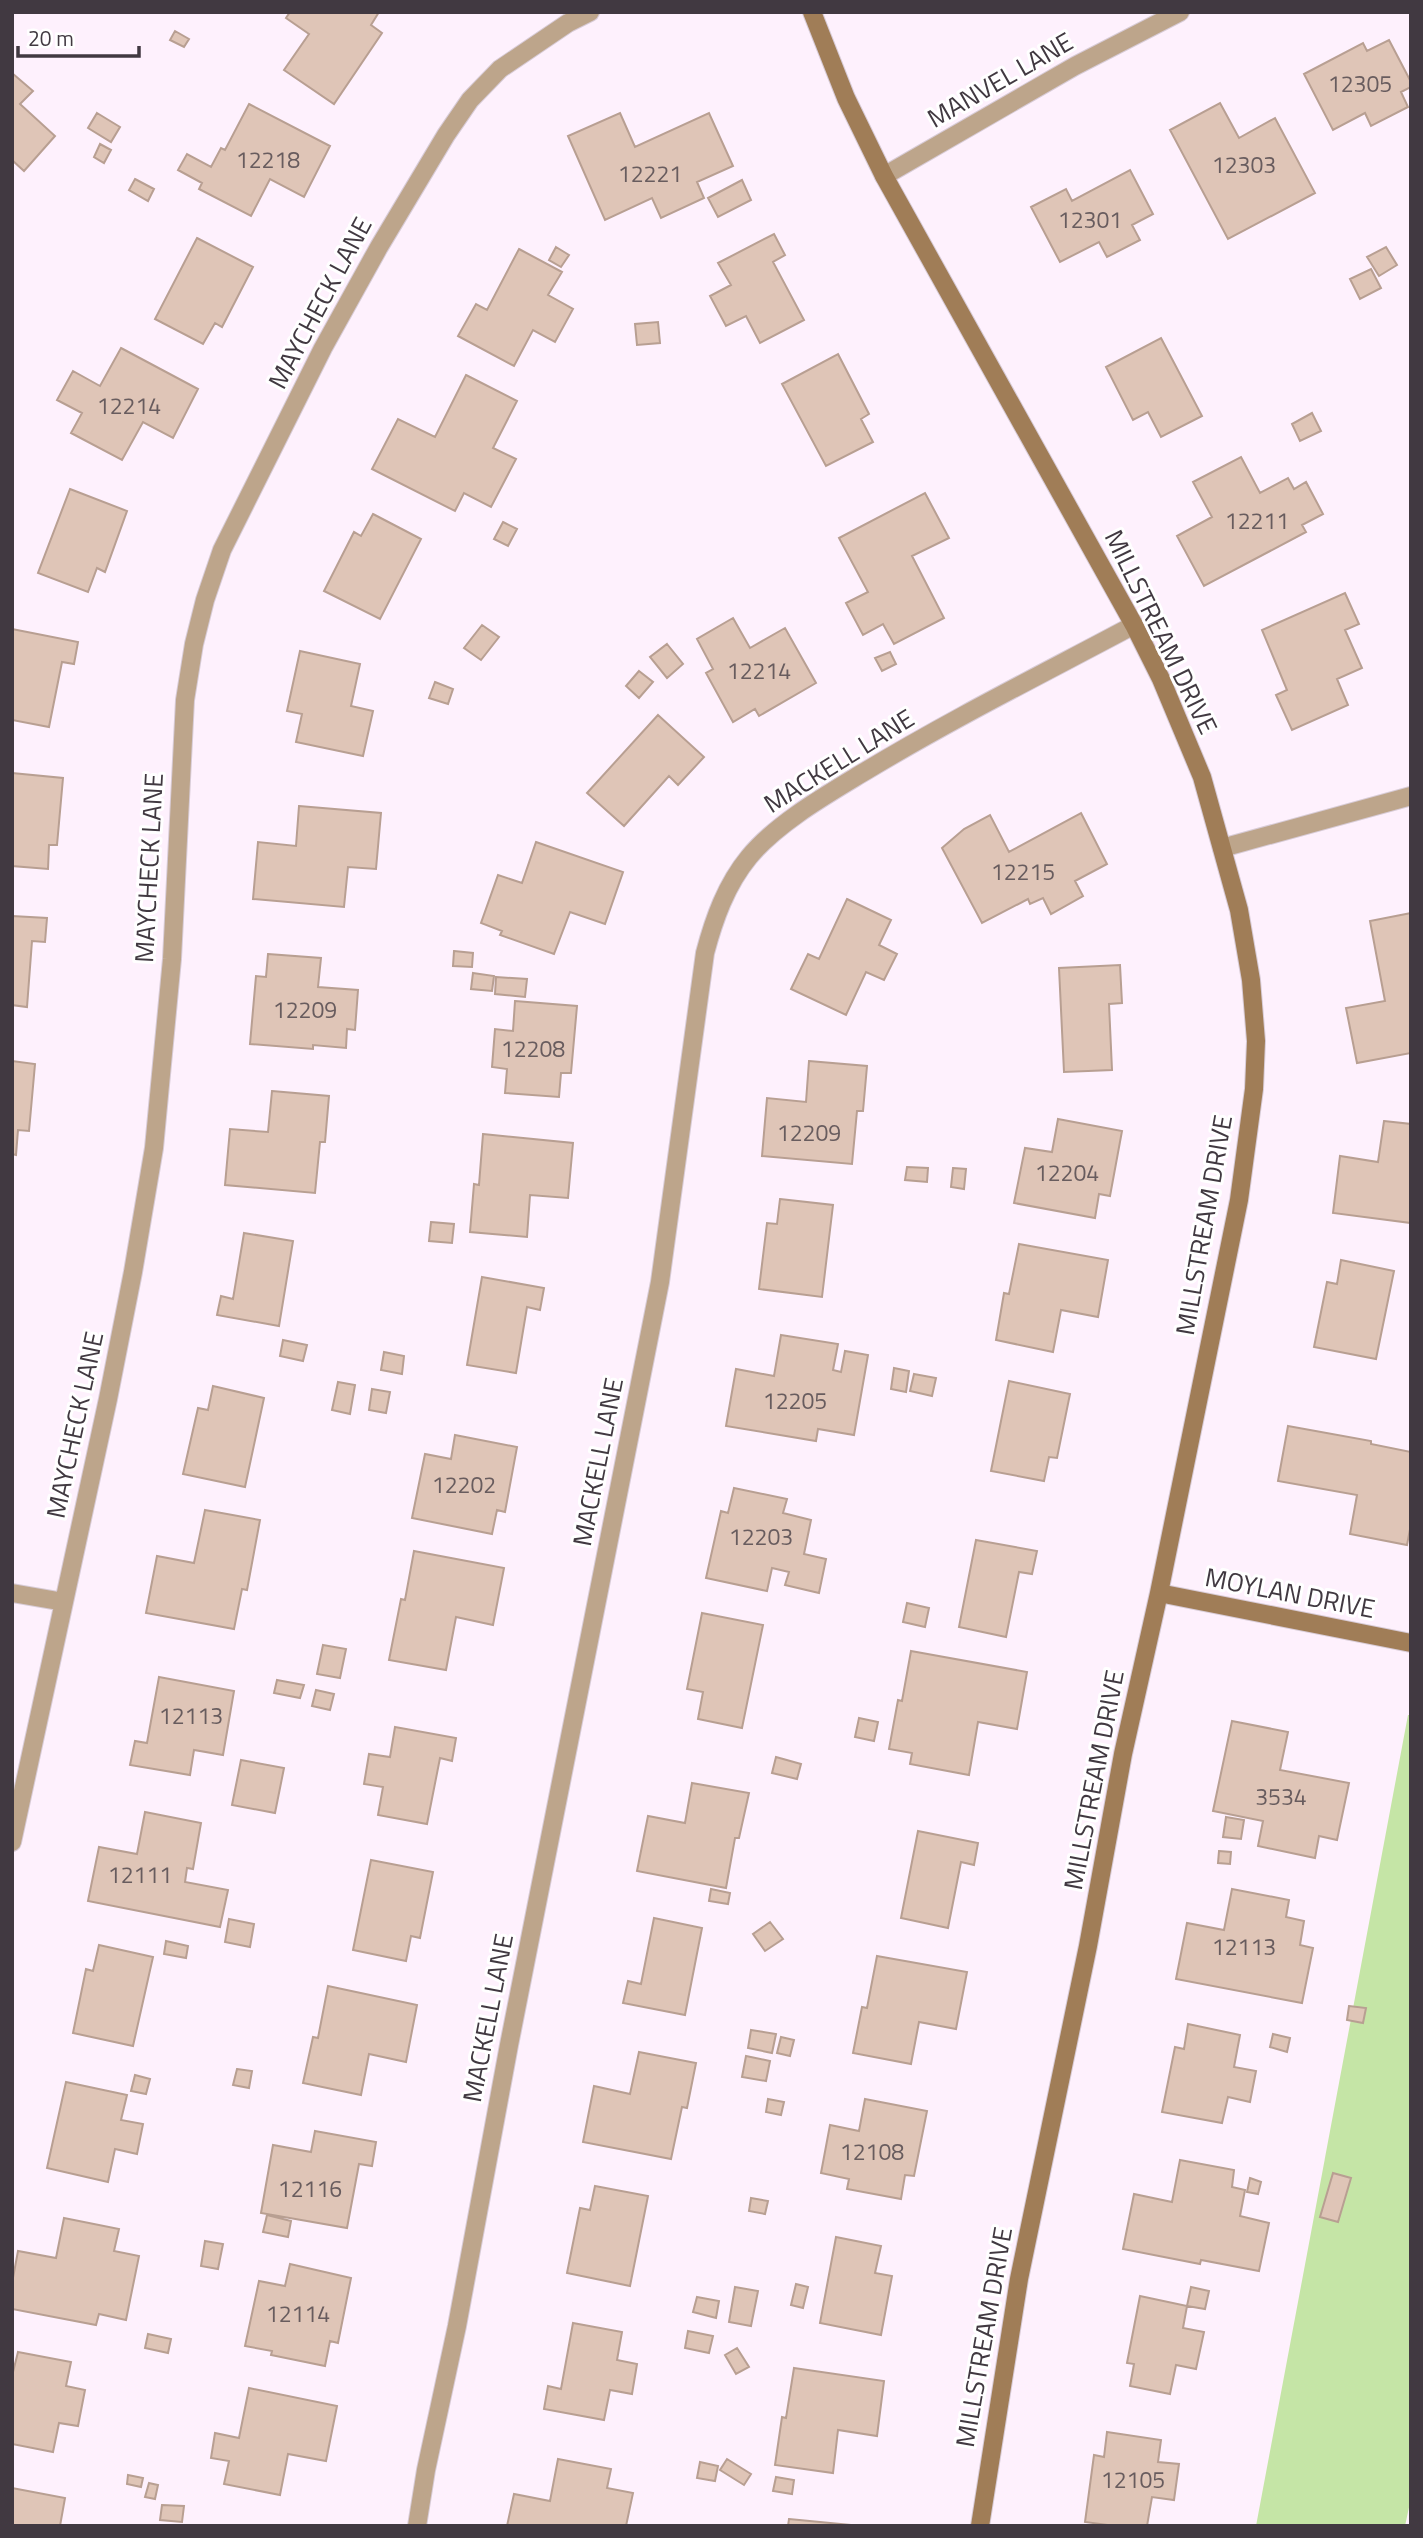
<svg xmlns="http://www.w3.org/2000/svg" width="1423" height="2538" font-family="'Titillium Web',sans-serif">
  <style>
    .green { fill: #c5e5a6 }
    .building { fill: #dfc5b7; stroke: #b89f92; stroke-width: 2 }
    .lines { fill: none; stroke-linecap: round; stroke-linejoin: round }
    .street-casing { stroke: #d8ccd7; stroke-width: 20 }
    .secondary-casing { stroke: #d8ccd7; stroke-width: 20 }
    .street { stroke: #bda58b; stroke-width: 18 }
    .secondary { stroke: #a07d57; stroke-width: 18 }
    .labels { text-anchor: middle; stroke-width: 6; stroke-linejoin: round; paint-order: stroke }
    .number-label { font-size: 23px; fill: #685c5e }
    .street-label { font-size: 26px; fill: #413941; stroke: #fff }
  </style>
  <rect width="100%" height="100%" fill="#fef1fd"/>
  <!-- green -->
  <path class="green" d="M1408,1715H1411V2498L1405,2526H1256Z"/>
  <!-- building -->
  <path class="building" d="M290,12H379L371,25L382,33L334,104L284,70L309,34L286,18Z
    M175,31L189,39L184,47L170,40Z
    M1389,40L1411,82V87L1401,92L1408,107L1371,126L1365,113L1333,130L1304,74L1363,43L1367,51Z
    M12,73L33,91L20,104L55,136L24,171L12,160Z
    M1220,103L1239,138L1275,118L1315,193L1228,239L1170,130Z
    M249,104L330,146L304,197L270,179L251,216L199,189L202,183L178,170L187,154L211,167L221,148L225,150Z
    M97,113L120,127L111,142L88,128Z
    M620,113L635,147L709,113L733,166L697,182L704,198L661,218L652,198L605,220L568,136Z
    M100,144L111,150L104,163L94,157Z
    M1130,170L1153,214L1132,225L1140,240L1107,257L1099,242L1060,262L1031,207L1066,189L1072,201Z
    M135,179L154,189L148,201L129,190Z
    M742,180L751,200L718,217L708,198Z
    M774,234L785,255L773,262L804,320L760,343L746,316L726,326L710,296L731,285L718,263Z
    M197,238L253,267L222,327L215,323L203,344L155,319Z
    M556,247L569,255L561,267L549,260Z
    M1386,247L1397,265L1379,276L1367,257Z
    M519,249L562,272L548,295L573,309L555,342L533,330L514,366L458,336L476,304L487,310Z
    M1371,269L1381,288L1360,299L1350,279Z
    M658,322L660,343L637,345L635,324Z
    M1161,338L1202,416L1161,437L1148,412L1133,420L1106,367Z
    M121,348L198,389L173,438L143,422L122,460L71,433L82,413L57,400L73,371L100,386Z
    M838,354L869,414L861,419L873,442L826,466L782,384Z
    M466,375L517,401L493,448L516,459L491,507L464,493L455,511L372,469L398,419L435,437Z
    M1312,413L1321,431L1300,441L1292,424Z
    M1241,457L1260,493L1288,478L1294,489L1306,482L1323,514L1302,525L1306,532L1204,586L1177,536L1212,517L1193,482Z
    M70,489L127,511L105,572L97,568L88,592L38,573Z
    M925,493L949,538L912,556L944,618L894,644L883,624L863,635L846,603L868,592L839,538Z
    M373,514L421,539L380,619L324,591L354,532L361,536Z
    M503,522L517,529L508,546L494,539Z
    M1345,593L1359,624L1345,630L1362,668L1337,679L1348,705L1292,730L1276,695L1287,690L1262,630Z
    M733,618L750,648L785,628L816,683L759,716L755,709L733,722L706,673L713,669L697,639Z
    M482,625L499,637L481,660L464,648Z
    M12,629L78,642L74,664L62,662L49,727L12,720Z
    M667,644L683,664L667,678L650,657Z
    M300,651L360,664L351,706L373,711L363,756L296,742L302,714L287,711Z
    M890,652L896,664L882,671L875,658Z
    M639,671L653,682L639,698L626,686Z
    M435,682L453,689L448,704L429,698Z
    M658,715L704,757L678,785L669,776L624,826L587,793Z
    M12,773L63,778L57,845H49L48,869L12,866Z
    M299,806L381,813L376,869L348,867L344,907L253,899L258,842L296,846Z
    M1081,813L1107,864L1075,881L1083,896L1051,914L1043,898L1030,904L1028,899L982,923L942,848L964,829L990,815L1009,852Z
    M536,842L623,872L605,924L570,912L554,954L500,935L502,931L481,923L498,875L522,883Z
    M847,899L891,920L879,945L897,954L884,980L866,972L846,1015L791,989L808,954L819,959Z
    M1411,913V1053L1357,1063L1346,1008L1385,1001L1370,921Z
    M12,916L47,918L45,942L32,941L27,1007L12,1005Z
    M454,951L473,953L472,967L453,966Z
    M268,954L321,958L318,987L358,990L355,1030L347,1029L346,1048L313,1045V1049L250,1044L256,976L266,977Z
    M1120,965L1122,1003L1109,1004L1112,1070L1064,1072L1059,968Z
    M473,973L494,976L492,991L471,989Z
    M496,977L527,979L525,997L495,994Z
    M515,1001L577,1006L571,1073H561L559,1097L505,1093L507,1069L492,1067L495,1029L513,1031Z
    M12,1061L35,1064L29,1131L18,1130L16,1155L12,1154Z
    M809,1061L867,1066L863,1111H857L852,1164L762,1156L767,1098L806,1102Z
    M272,1091L329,1096L325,1142H320L315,1193L225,1185L230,1129L268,1132Z
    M1058,1119L1122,1131L1110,1196L1099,1194L1095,1218L1014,1203L1025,1148L1052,1152Z
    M1384,1121L1411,1124V1223L1333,1213L1340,1156L1378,1162Z
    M483,1134L573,1143L568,1198L530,1195L527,1237L470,1232L474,1184L479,1185Z
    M907,1167L928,1168L927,1182L905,1180Z
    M953,1168L966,1169L964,1189L951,1187Z
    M780,1199L833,1205L822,1297L759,1289L767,1223L777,1224Z
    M431,1222L454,1224L452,1243L429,1241Z
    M244,1233L293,1241L279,1326L217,1315L221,1296L233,1299Z
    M1019,1244L1108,1260L1098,1317L1061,1310L1053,1352L996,1340L1004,1293L1009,1294Z
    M1341,1260L1394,1271L1376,1359L1314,1347L1327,1282L1337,1284Z
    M482,1277L544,1288L540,1310L527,1307L516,1373L467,1365Z
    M781,1335L838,1344L833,1370L841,1372L845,1351L868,1355L854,1435L818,1429L816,1441L726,1426L736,1369L774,1376Z
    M283,1340L307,1345L303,1361L280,1356Z
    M384,1352L404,1356L402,1374L381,1370Z
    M894,1368L909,1371L906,1392L891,1389Z
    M914,1374L936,1378L932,1396L910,1391Z
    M1009,1381L1070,1394L1057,1458L1049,1457L1044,1481L991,1471Z
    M338,1382L355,1385L350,1414L332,1410Z
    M213,1386L264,1398L245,1487L183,1474L198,1408L208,1410Z
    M372,1389L390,1392L386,1413L369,1410Z
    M1288,1426L1371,1441V1444L1411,1452V1524L1407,1545L1350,1534L1357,1495L1278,1481Z
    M455,1435L517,1447L505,1512L497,1510L492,1534L412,1518L425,1454L451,1459Z
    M734,1488L787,1499L783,1513L811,1520L804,1554L826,1559L819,1593L785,1585L789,1572L772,1568L767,1591L706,1578L721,1511L728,1513Z
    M205,1510L260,1520L247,1590L242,1589L234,1629L146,1613L157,1556L194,1563Z
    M976,1540L1037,1551L1032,1574L1019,1572L1006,1637L959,1627Z
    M414,1551L504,1568L493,1625L456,1617L446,1670L389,1660L401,1599L405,1600Z
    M907,1603L929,1608L925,1627L903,1622Z
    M702,1613L763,1625L742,1728L698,1719L703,1692L687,1689Z
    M323,1645L346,1649L340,1678L317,1674Z
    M911,1651L1027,1672L1017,1729L978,1722L969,1775L910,1764L912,1753L889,1749L898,1700L902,1701Z
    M159,1677L234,1691L223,1755L194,1750L190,1775L130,1765L135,1741L147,1743Z
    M277,1680L304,1685L300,1698L274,1693Z
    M316,1690L334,1694L330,1710L312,1706Z
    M859,1718L878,1722L874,1741L855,1737Z
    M1232,1721L1288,1732L1280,1770L1349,1783L1337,1840L1319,1836L1315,1858L1258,1846L1263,1821L1213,1811Z
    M395,1727L456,1738L452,1761L440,1758L427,1824L378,1815L383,1787L364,1784L369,1754L390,1757Z
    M776,1757L801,1764L797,1779L772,1773Z
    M241,1760L284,1768L275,1813L232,1805Z
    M692,1783L749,1793L739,1838H735L726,1888L637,1871L648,1816L685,1823Z
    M145,1812L201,1823L193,1869L187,1868L185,1882L228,1890L220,1927L88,1901L99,1847L137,1854Z
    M1226,1817L1244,1820L1241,1839L1223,1837Z
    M918,1831L978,1843L974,1865L961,1862L948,1928L901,1918Z
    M1219,1851L1231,1852L1230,1864L1218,1863Z
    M371,1860L433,1872L420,1938L411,1936L406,1961L353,1950Z
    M711,1889L730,1893L728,1904L709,1901Z
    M1232,1889L1289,1900L1286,1917L1304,1921L1300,1945L1313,1948L1302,2003L1176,1979L1187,1923L1224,1930Z
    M654,1918L702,1928L685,2015L623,2003L628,1981L641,1984Z
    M229,1919L254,1924L250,1947L225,1942Z
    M770,1922L783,1939L765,1951L753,1934Z
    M166,1941L188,1946L186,1958L164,1954Z
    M99,1945L153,1957L133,2046L73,2033L86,1969L93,1971Z
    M877,1956L967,1972L956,2029L919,2022L911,2064L853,2053L862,2007L867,2008Z
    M328,1986L417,2005L406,2062L369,2054L361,2095L303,2083L313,2037L318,2038Z
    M1349,2006L1366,2008L1363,2023L1347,2020Z
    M1188,2024L1240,2035L1234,2067L1256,2071L1250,2102L1228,2097L1222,2123L1162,2112L1175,2047L1184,2049Z
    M751,2030L776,2034L772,2053L748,2048Z
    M1273,2034L1290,2038L1287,2052L1270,2047Z
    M781,2037L794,2040L790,2056L777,2053Z
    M639,2052L696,2063L687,2108L682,2107L671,2159L583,2142L594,2086L630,2094Z
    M746,2056L770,2061L766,2081L742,2077Z
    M237,2069L252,2071L249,2088L233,2085Z
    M135,2075L150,2079L146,2094L131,2091Z
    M66,2082L127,2095L121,2120L143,2124L137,2154L115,2149L108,2182L47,2168Z
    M768,2099L784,2102L781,2115L766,2112Z
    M865,2099L927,2111L914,2176L905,2175L901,2199L847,2189L849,2179L821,2173L830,2125L859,2131Z
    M315,2131L376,2142L372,2166L359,2164L347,2228L261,2213L273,2145L311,2152Z
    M1180,2160L1234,2170L1232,2187L1245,2190L1240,2216L1269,2223L1259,2271L1201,2260L1200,2264L1123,2249L1134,2194L1172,2202Z
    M1333,2173L1351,2178L1338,2222L1320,2217Z
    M1250,2178L1261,2182L1258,2194L1247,2192Z
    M595,2186L648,2196L630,2286L567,2273L580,2208L590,2210Z
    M751,2198L768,2201L765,2214L749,2211Z
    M267,2215L291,2221L288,2237L263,2232Z
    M64,2218L119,2229L114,2251L139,2256L126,2320L99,2314L96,2325L12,2309V2283L18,2251L56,2258Z
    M836,2237L881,2246L875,2273L892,2276L881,2335L820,2323Z
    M205,2241L223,2244L218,2269L201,2266Z
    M290,2264L351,2278L338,2343L330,2341L325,2366L271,2355L272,2351L245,2346L259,2281L285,2286Z
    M796,2284L808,2287L803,2308L791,2305Z
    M735,2287L758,2291L751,2326L729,2322Z
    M1191,2287L1209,2291L1205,2309L1187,2306Z
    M1140,2296L1187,2306L1183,2328L1204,2332L1196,2369L1176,2365L1170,2394L1130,2386L1134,2364L1127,2363Z
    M697,2297L719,2301L716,2318L693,2312Z
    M573,2323L622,2332L617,2360L637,2364L632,2394L610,2390L604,2420L544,2409L548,2386L561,2389Z
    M688,2331L713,2336L709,2353L685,2348Z
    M148,2334L171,2339L168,2353L145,2348Z
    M737,2348L749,2367L736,2374L725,2355Z
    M18,2352L71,2362L66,2386L85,2390L78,2426L59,2423L53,2452L12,2444V2376Z
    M794,2368L884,2381L877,2436L838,2430L833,2473L775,2465L782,2417L786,2418Z
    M249,2388L337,2406L326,2461L288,2454L280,2495L224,2484L229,2461L211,2458L215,2433L239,2438Z
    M1107,2432L1161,2440L1158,2462L1179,2464L1174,2500L1152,2497L1147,2526H1115L1085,2522L1094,2455L1104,2457Z
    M558,2459L611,2469L607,2488L633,2493L626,2526H507L514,2494L550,2501Z
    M727,2459L751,2474L744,2485L720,2470Z
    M700,2462L718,2466L715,2481L697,2478Z
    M128,2475L143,2478L141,2487L127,2484Z
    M776,2477L794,2480L792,2494L773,2491Z
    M149,2483L158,2485L155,2499L145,2497Z
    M12,2488L65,2498L60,2526H12Z
    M162,2505L184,2506L182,2522L160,2520Z
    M789,2519L851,2525L788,2526Z"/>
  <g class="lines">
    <!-- street casing -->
    <g class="street-casing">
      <path id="street" d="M884,176L1075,66L1180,12
        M1222,848L1411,796
        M12,1593L64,1602
        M12,1842L108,1399L133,1272L154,1148L172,959L185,700L194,644L205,600L222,550L323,348L379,247L446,135L470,100L500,69L568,23L590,12
        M417,2526L426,2470L457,2326L509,2045L660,1282L705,953C714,919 726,885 749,857C777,823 826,795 864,772C952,719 1044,673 1134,625"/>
    </g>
    <!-- secondary casing -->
    <g class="secondary-casing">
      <path id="secondary" d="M812,12L846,98L884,176L1134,625L1161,679L1202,777L1239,910L1251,980L1256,1041L1254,1089L1239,1200L1159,1593L1123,1754L1088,1946L1019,2279L980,2526
        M1159,1593L1411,1643"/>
    </g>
    <!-- street -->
    <use href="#street" class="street"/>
    <!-- secondary -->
    <use href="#secondary" class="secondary"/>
  </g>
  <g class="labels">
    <!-- number labels -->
    <g class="number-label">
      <text x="1360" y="92">12305</text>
      <text x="268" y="168">12218</text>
      <text x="1244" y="173">12303</text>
      <text x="650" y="182">12221</text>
      <text x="1090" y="228">12301</text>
      <text x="129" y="414">12214</text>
      <text x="1257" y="529">12211</text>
      <text x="759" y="679">12214</text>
      <text x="1023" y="880">12215</text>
      <text x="305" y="1018">12209</text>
      <text x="533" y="1057">12208</text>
      <text x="809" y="1141">12209</text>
      <text x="1067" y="1181">12204</text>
      <text x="795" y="1409">12205</text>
      <text x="464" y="1493">12202</text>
      <text x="761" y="1545">12203</text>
      <text x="191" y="1724">12113</text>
      <text x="1281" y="1805">3534</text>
      <text x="140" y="1883">12111</text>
      <text x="1244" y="1955">12113</text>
      <text x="872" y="2160">12108</text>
      <text x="310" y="2197">12116</text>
      <text x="298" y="2322">12114</text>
      <text x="1133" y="2488">12105</text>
    </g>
    <!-- street labels -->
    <g class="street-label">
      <text transform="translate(1000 80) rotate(-30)" y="9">MANVEL LANE</text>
      <text transform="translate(320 303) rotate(-62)" y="9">MAYCHECK LANE</text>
      <text transform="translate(1161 632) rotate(64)" y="9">MILLSTREAM DRIVE</text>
      <text transform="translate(839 761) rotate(-32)" y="9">MACKELL LANE</text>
      <text transform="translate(149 868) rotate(-87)" y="9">MAYCHECK LANE</text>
      <text transform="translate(1204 1225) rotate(-80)" y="9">MILLSTREAM DRIVE</text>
      <text transform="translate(75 1425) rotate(-78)" y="9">MAYCHECK LANE</text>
      <text transform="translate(598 1462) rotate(-79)" y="9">MACKELL LANE</text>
      <text transform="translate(1290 1593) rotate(11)" y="9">MOYLAN DRIVE</text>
      <text transform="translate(1094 1780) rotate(-79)" y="9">MILLSTREAM DRIVE</text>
      <text transform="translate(488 2018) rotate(-79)" y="9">MACKELL LANE</text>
      <text transform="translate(984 2337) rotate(-80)" y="9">MILLSTREAM DRIVE</text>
    </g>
  </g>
  <!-- border -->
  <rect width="1423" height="2538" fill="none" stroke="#413941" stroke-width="28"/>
  <!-- scale -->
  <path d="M18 46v10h121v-10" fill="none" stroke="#413941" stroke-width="3.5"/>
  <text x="28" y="46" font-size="21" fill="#413941" stroke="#ffffff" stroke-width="5" paint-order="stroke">20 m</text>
</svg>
